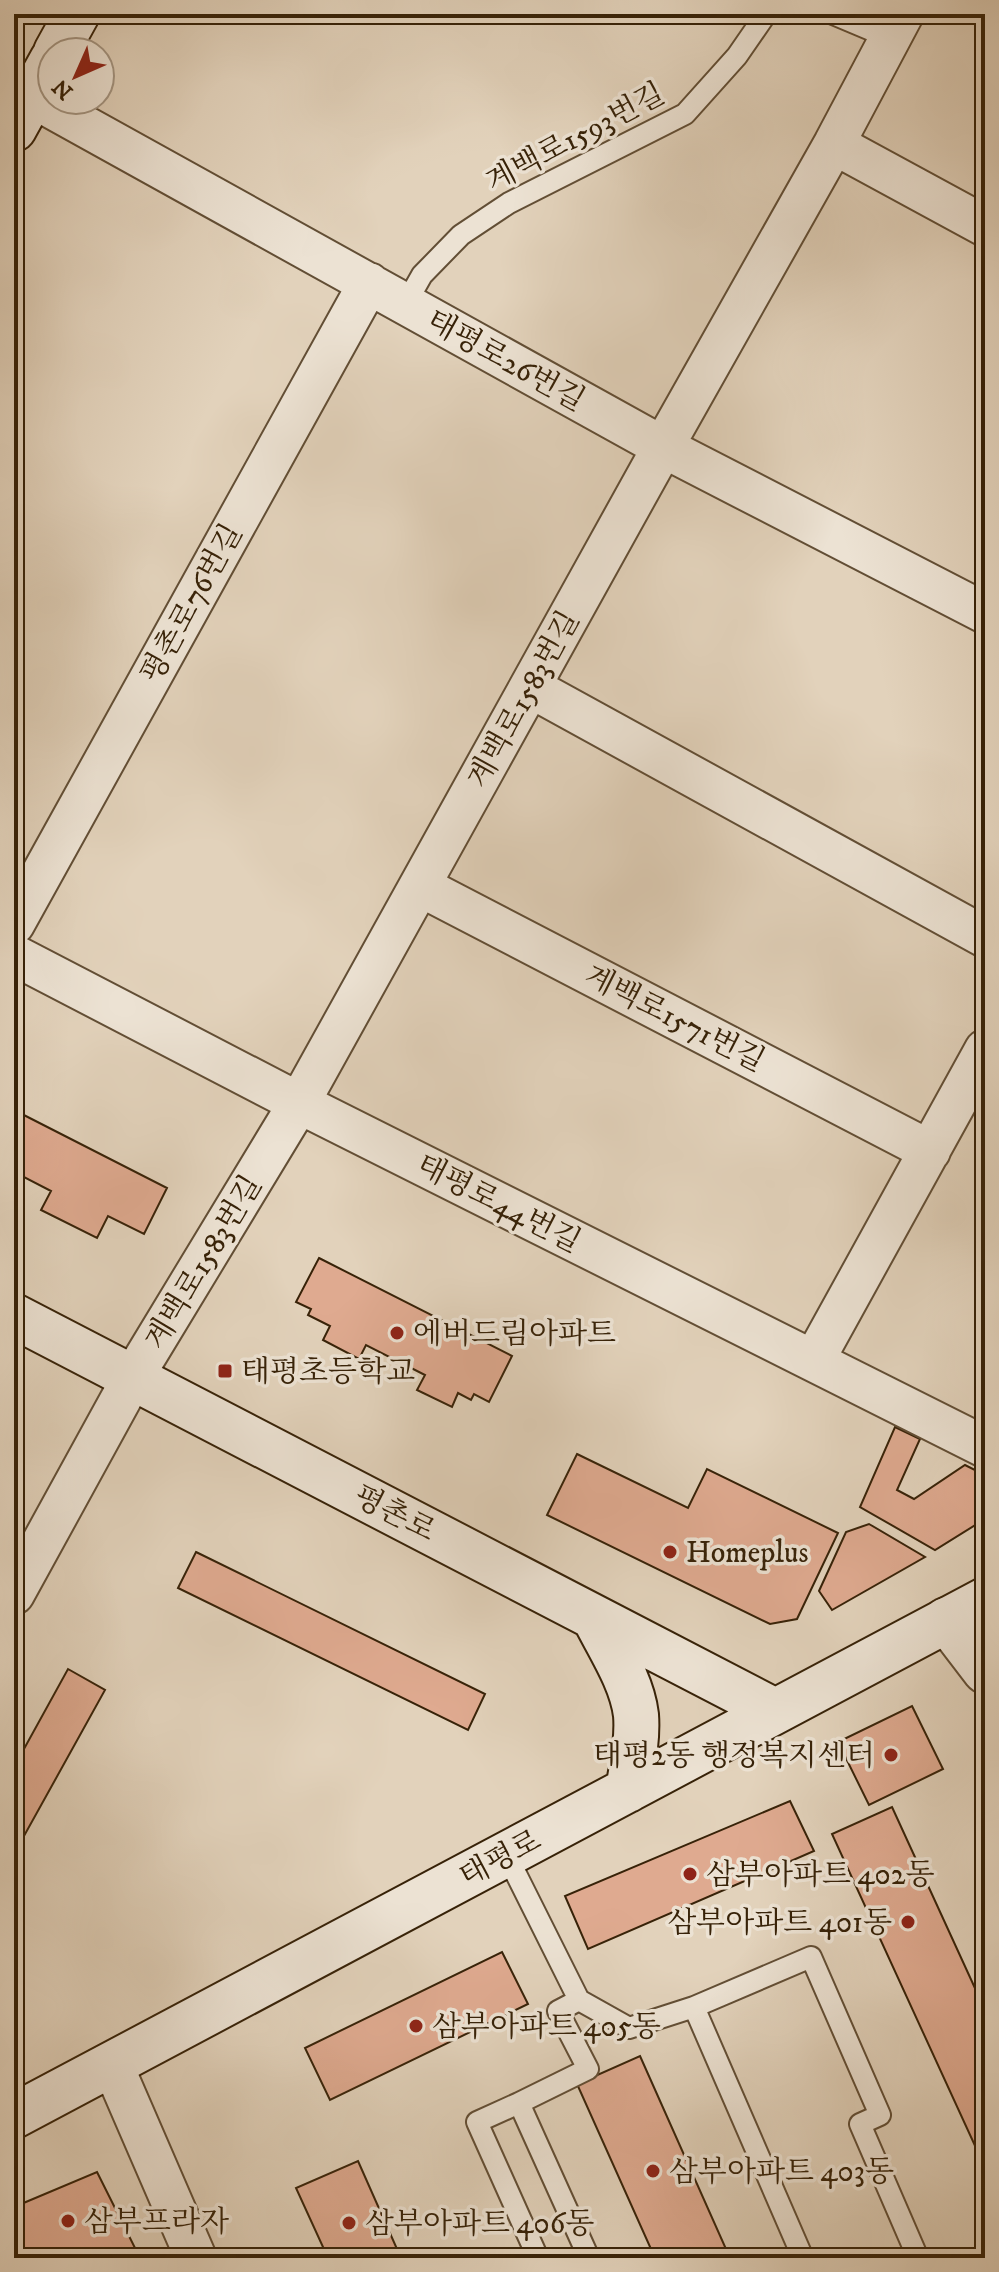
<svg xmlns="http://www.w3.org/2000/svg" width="999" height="2272" font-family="'IM FELL DW Pica','Noto Serif KR',serif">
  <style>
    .building { fill: #dfaa90; stroke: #372208; stroke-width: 2 }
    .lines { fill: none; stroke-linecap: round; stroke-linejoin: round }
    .service-casing { stroke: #624e35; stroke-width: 24 }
    .minor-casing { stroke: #624e35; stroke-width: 44 }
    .tertiary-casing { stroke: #624e35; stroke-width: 48 }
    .secondary-casing { stroke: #372208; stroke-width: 48 }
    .service { stroke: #ece2d3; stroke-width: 20 }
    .minor { stroke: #ece2d3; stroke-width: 40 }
    .tertiary { stroke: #ece2d3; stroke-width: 44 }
    .secondary { stroke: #ece2d3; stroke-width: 44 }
    .poi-dot { fill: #8f2418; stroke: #ece2d3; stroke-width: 3 }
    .labels { text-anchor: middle; stroke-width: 7; stroke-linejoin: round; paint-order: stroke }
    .street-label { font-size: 30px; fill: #372208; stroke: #ece2d3 }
    .poi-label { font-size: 30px; fill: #372208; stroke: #ece2d3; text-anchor: start }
  </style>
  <rect width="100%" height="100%" fill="#e2d2bb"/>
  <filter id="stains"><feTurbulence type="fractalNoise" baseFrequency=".0025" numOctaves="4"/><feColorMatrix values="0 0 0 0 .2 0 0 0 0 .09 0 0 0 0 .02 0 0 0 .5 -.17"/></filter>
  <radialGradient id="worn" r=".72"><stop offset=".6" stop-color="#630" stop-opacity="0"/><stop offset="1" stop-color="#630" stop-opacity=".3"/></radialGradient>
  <!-- building -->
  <path class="building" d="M14,1110L167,1188L144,1234L108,1216L97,1238L41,1210L51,1191L14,1172Z
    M319,1258L512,1356L489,1402L474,1394L471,1400L458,1393L452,1407L417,1390L425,1375L366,1345L359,1359L323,1340L330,1326L308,1315L311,1309L296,1302Z
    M895,1427L920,1439L897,1490L914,1499L965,1465L985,1475V1519L935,1550L860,1507Z
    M577,1454L688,1508L707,1469L838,1533L797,1619L770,1624L547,1515Z
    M869,1524L925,1557L832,1610L819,1591L846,1532Z
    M196,1552L485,1694L468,1730L178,1588Z
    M68,1669L105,1690L14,1854V1767Z
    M912,1706L943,1769L869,1805L838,1742Z
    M790,1801L814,1851L588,1949L565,1896Z
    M892,1807L985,2010V2159L982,2161L832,1834Z
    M502,1952L528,2004L330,2100L305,2048Z
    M640,2056L730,2258H655L577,2084Z
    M358,2161L401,2258H328L296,2188Z
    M97,2172L140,2258H14V2207Z
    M985,2209V2235L976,2213Z"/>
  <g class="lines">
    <!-- service casing -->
    <g class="service-casing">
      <path id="service" d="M833,14L890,38
        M405,305L422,275L461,235L509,203L685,114L737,56L766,14
        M506,1854L579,2000L558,2011L588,2069L519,2103
        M579,2000L629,2028L694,2007
        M538,2258L477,2122L519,2103L589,2258
        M803,2258L694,2007L811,1957L880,2115L860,2124L918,2258"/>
    </g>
    <!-- minor casing -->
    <g class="minor-casing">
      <path id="minor" d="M14,87L663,447L985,613
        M834,144L985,226
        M530,687L985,937
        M420,886L930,1151
        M14,924L369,283
        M14,955L299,1103L985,1447
        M814,1360L985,1050
        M14,1594L133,1377L299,1103L663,447L834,144L903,14
        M112,2064L196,2258"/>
    </g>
    <!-- tertiary casing -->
    <g class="tertiary-casing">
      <path id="tertiary" d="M946,1620L985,1671"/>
    </g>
    <!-- secondary casing -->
    <g class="secondary-casing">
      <path id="secondary" d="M56,52L77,14
        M14,129L52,60
        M14,1316L775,1711
        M594,1617C609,1647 632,1681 636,1715C638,1740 632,1766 628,1790
        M14,2116L985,1600"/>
    </g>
    <!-- service -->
    <use href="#service" class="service"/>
    <!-- minor -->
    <use href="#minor" class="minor"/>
    <!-- tertiary -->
    <use href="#tertiary" class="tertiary"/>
    <!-- secondary -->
    <use href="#secondary" class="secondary"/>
  </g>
  <!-- markers -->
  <g class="poi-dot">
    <circle cx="397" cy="1333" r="8"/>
    <rect x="217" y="1363" width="16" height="16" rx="4"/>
    <circle cx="670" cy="1552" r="8"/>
    <circle cx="891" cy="1755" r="8"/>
    <circle cx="690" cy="1874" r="8"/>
    <circle cx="908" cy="1922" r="8"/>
    <circle cx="416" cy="2026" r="8"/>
    <circle cx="653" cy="2171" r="8"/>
    <circle cx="68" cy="2221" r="8"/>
    <circle cx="349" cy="2223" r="8"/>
  </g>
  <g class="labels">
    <!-- street labels -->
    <g class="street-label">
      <text transform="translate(575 137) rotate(-28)" y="10">계백로1593번길</text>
      <text transform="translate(506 360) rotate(29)" y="10">태평로26번길</text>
      <text transform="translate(191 603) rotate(-61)" y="10">평촌로76번길</text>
      <text transform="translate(523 699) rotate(-61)" y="10">계백로1583번길</text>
      <text transform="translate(675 1018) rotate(27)" y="10">계백로1571번길</text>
      <text transform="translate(499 1203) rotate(27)" y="10">태평로44번길</text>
      <text transform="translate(203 1262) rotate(-59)" y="10">계백로1583번길</text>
      <text transform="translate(395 1513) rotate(27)" y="10">평촌로</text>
      <text transform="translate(500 1858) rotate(-28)" y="10">태평로</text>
    </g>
    <!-- poi labels -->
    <g class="poi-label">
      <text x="413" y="1343">에버드림아파트</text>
      <text x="241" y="1381">태평초등학교</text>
      <text x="686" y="1562">Homeplus</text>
      <text x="875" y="1765" text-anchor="end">태평2동 행정복지센터</text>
      <text x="706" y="1884">삼부아파트 402동</text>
      <text x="892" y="1932" text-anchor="end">삼부아파트 401동</text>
      <text x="432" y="2036">삼부아파트 405동</text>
      <text x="669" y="2181">삼부아파트 403동</text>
      <text x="84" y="2231">삼부프라자</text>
      <text x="365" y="2233">삼부아파트 406동</text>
    </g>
  </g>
  <!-- margin -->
  <rect width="999" height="2272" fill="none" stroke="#e2d2bb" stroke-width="48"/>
  <rect x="16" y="16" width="967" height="2240" fill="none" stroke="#372208" stroke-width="4"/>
  <rect x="24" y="24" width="951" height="2224" fill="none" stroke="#372208" stroke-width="2"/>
  <!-- north arrow -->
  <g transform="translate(76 76) rotate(225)"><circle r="38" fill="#ece2d3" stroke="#a49582" stroke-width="2"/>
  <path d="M0-6L14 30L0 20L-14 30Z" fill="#8f2418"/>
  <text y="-12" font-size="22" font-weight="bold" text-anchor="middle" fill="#372208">N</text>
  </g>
  <rect width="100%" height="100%" filter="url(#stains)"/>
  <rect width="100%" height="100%" fill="url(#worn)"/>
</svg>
